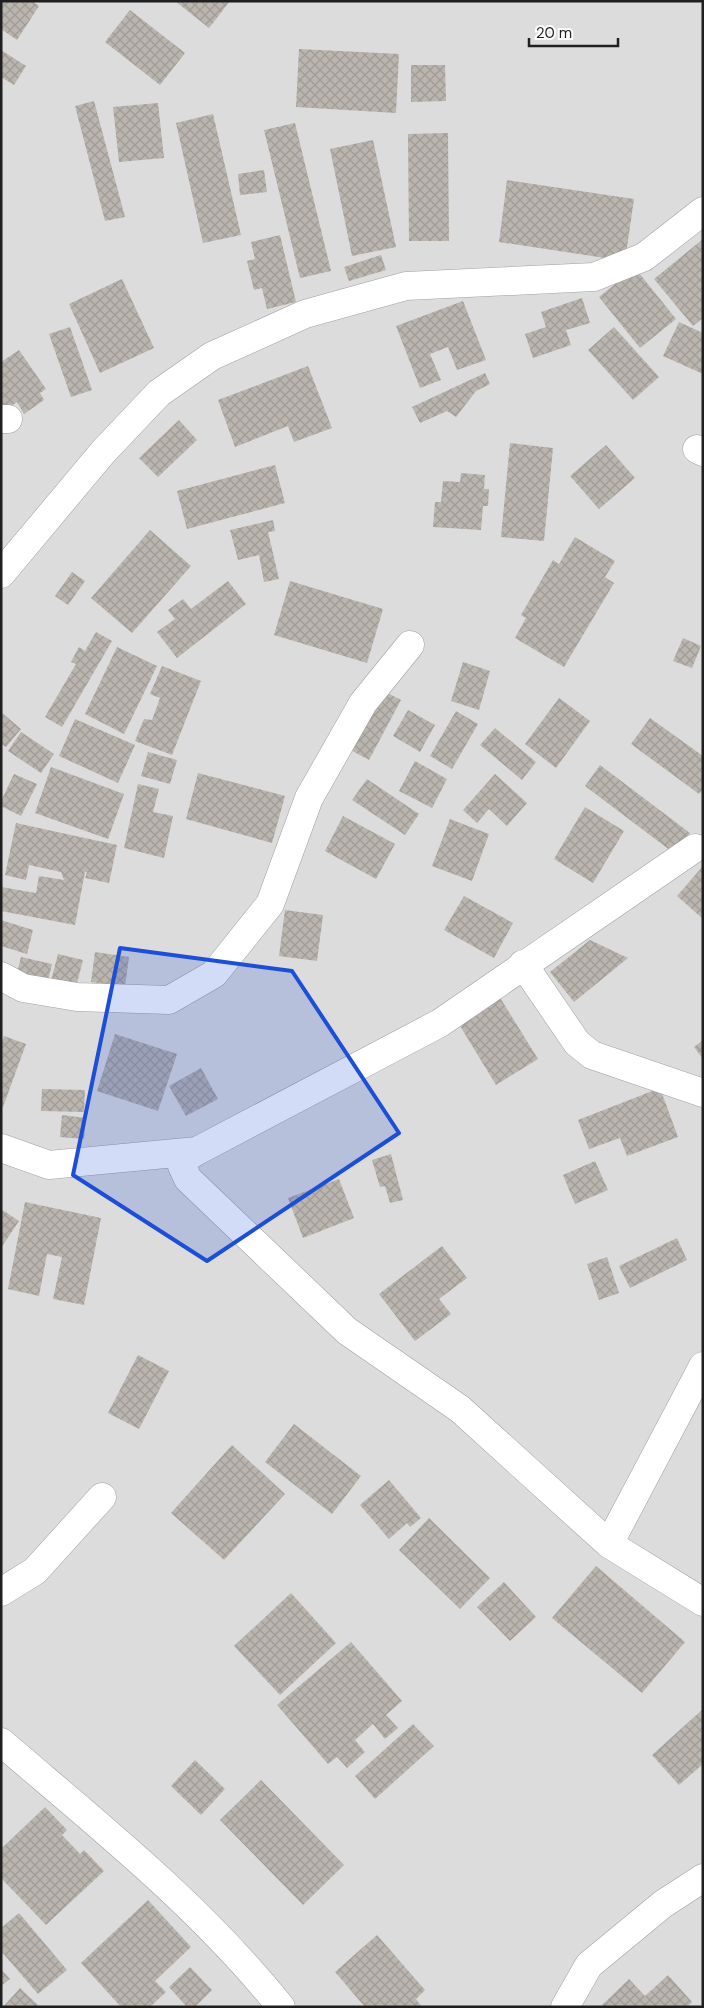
<svg xmlns="http://www.w3.org/2000/svg" width="704" height="2008" font-family="'DM Sans',sans-serif">
  <style>
    .residential { fill: #dddcdc }
    .building { fill: url(#building-cross-hatch) }
    .lines { fill: none; stroke-linecap: round; stroke-linejoin: round }
    .minor-casing { stroke: #a0a0a0; stroke-width: 29 }
    .tertiary-casing { stroke: #a0a0a0; stroke-width: 29 }
    .minor { stroke: #fff; stroke-width: 28 }
    .tertiary { stroke: #fff; stroke-width: 28 }
    .marked { fill: #1d4ed8; fill-opacity: 0.2; stroke: #1d4ed8; stroke-width: 4; stroke-linejoin: round }
  </style>
  <defs>
    <pattern id="building-cross-hatch" width="8" height="8" patternUnits="userSpaceOnUse" patternTransform="scale(1.25)"><rect width="8" height="8" fill="#bbb5af"/><path d="M0 0l8 8M0 8l8-8" fill="none" stroke="#a09b96"/></pattern>
  </defs>
  <rect width="100%" height="100%" fill="#eeece6"/>
  <!-- residential -->
  <path class="residential" d="M1,1H703V2007H1Z"/>
  <!-- building -->
  <path class="building" d="M1,1H32L39,6L17,40L1,29Z
    M175,1H230L209,28Z
    M130,10L185,53L160,85L105,42Z
    M299,49L399,54L396,113L296,107Z
    M1,50L26,66L14,85L1,77Z
    M411,65H445L446,101L411,102Z
    M94,101L125,217L105,221L75,106Z
    M158,103L164,158L119,162L113,107Z
    M213,114L241,235L203,243L176,123Z
    M295,123L331,271L300,278L264,130Z
    M448,133L449,241H409L408,134Z
    M373,140L396,247L352,256L330,149Z
    M264,170L267,192L240,195L238,174Z
    M507,180L634,199L625,261L499,242Z
    M280,235L296,302L267,309L262,288L254,290L247,261L255,259L251,242Z
    M703,239V318L693,326L654,279Z
    M381,255L386,270L349,281L344,267Z
    M635,268L676,319L640,348L599,297Z
    M122,279L154,348L100,373L69,304Z
    M582,298L590,323L566,330L571,345L533,358L525,334L546,327L541,312Z
    M463,301L486,360L457,370L448,347L430,354L441,380L420,388L396,326Z
    M679,322L703,333V374L663,356Z
    M70,327L92,390L71,397L49,334Z
    M614,327L659,377L633,400L588,350Z
    M19,350L46,389L40,393L44,400L24,414L17,402L6,410L1,402V362Z
    M308,366L332,428L294,442L288,426L235,447L218,400Z
    M485,373L490,384L476,391L456,417L447,411L420,423L412,407Z
    M179,420L197,440L158,477L139,458Z
    M510,443L553,448L544,541L501,537Z
    M606,445L635,478L599,509L570,476Z
    M275,465L285,503L187,529L177,491Z
    M461,473L485,475L484,489H489L488,506H483L481,530L433,527L435,502H441L443,481L460,482Z
    M273,520L275,531L268,532L279,579L264,582L259,555L238,560L230,530Z
    M150,530L191,566L132,633L91,598Z
    M575,537L615,561L605,577L614,583L564,667L515,638L526,618L521,615L553,560L559,564Z
    M72,572L85,581L68,605L55,596Z
    M228,581L246,604L177,658L157,632L175,619L168,610L183,599L191,609Z
    M290,581L383,609L367,663L274,635Z
    M96,632L112,641L62,727L45,717L76,664L71,662L79,647L85,651Z
    M683,638L701,646L692,668L673,661Z
    M117,647L157,666L124,734L85,714Z
    M463,662L490,671L479,710L451,701Z
    M162,666L201,681L172,755L135,741L144,719L152,720L160,698L150,694Z
    M378,688L401,700L369,760L345,747Z
    M559,698L590,721L556,768L525,744Z
    M408,710L435,725L420,752L393,736Z
    M456,711L478,724L452,769L430,756Z
    M1,712L21,729L6,747L1,744Z
    M650,718L703,756V789L699,794L631,744Z
    M75,719L135,745L118,783L59,756Z
    M495,728L536,762L522,780L480,745Z
    M21,732L54,754L41,773L8,751Z
    M148,752L177,760L170,784L141,776Z
    M415,761L447,779L432,808L399,791Z
    M600,765L690,833L675,854L585,786Z
    M51,767L124,794L108,839L35,813Z
    M198,773L285,796L272,843L186,819Z
    M14,774L37,784L21,816L1,806V801Z
    M495,774L527,803L507,826L489,809L477,823L463,810Z
    M367,779L419,814L405,835L352,800Z
    M138,784L159,789L153,812L173,816L164,858L124,848Z
    M585,807L624,831L593,883L554,859Z
    M343,816L395,844L376,879L325,851Z
    M450,819L489,834L472,881L432,866Z
    M16,823L117,845L109,883L85,878L87,872H85L75,925L1,911V887L36,893L39,876L64,880L61,872L29,865L26,880L5,875Z
    M703,866V919L677,896Z
    M464,896L513,923L494,958L444,930Z
    M285,910L323,915L317,961L279,956Z
    M1,920L33,930L27,954L1,946Z
    M590,940L628,958L574,1002L550,972Z
    M95,952L129,957L125,987L91,982Z
    M58,954L83,960L75,991L50,984Z
    M21,957L52,964L47,985L16,977Z
    M499,996L538,1059L496,1085L457,1021Z
    M115,1034L177,1054L158,1111L97,1091Z
    M4,1036L26,1044L3,1107L1,1106V1044Z
    M703,1040V1059L694,1047Z
    M201,1068L218,1099L186,1116L169,1086Z
    M660,1088L678,1137L627,1156L620,1138L589,1149L578,1120Z
    M42,1089L85,1090L84,1112L41,1111Z
    M62,1115L86,1118L84,1139L60,1137Z
    M391,1154L403,1200L390,1203L385,1186L380,1187L372,1160Z
    M595,1161L608,1190L575,1204L563,1175Z
    M339,1179L354,1218L303,1238L288,1198Z
    M25,1202L101,1218L84,1305L53,1299L62,1257L47,1254L39,1296L8,1289Z
    M1,1209L19,1221L1,1248Z
    M677,1238L687,1260L630,1288L619,1266Z
    M442,1246L467,1278L439,1299L451,1314L415,1341L379,1294Z
    M607,1257L619,1293L599,1300L587,1264Z
    M138,1355L169,1371L139,1429L108,1413Z
    M294,1424L361,1476L332,1514L265,1462Z
    M232,1445L285,1494L224,1560L171,1513Z
    M389,1480L421,1518L410,1527L407,1523L389,1539L360,1505Z
    M429,1518L490,1578L460,1609L399,1550Z
    M596,1566L685,1642L642,1693L552,1618Z
    M504,1582L536,1617L510,1641L477,1607Z
    M291,1593L336,1643L280,1695L234,1646Z
    M351,1642L402,1701L386,1715L398,1728L385,1739L373,1724L355,1740L365,1752L347,1768L337,1757L328,1764L277,1705Z
    M703,1709V1764L679,1785L652,1755Z
    M413,1724L434,1746L375,1799L355,1776Z
    M195,1760L225,1789L201,1815L171,1786Z
    M261,1780L344,1865L303,1905L220,1820Z
    M45,1807L67,1830L62,1835L80,1854L84,1850L104,1871L46,1925L1,1878V1849Z
    M148,1900L191,1947L155,1981L166,1992L150,2007H121L81,1963Z
    M19,1913L67,1970L38,1994L1,1951V1928Z
    M377,1935L425,1990L416,1999L422,2007H365L335,1972Z
    M190,1967L212,1990L195,2007H187L169,1987Z
    M1,1969L10,1979L1,1986Z
    M668,1975L692,2002L687,2007H600L629,1979L645,1996Z
    M20,1988L40,2007H3Z"/>
  <g class="lines">
    <!-- minor casing -->
    <g class="minor-casing">
      <path id="minor" d="M1,419H8
        M697,449L703,452
        M695,848L440,1023L197,1151L186,1158L182,1166L188,1179L347,1331L460,1409L609,1544L703,1602
        M523,964L577,1043L592,1055L703,1093
        M1,976L23,988L77,997L169,1000L214,974L270,904L309,798L363,703L410,645
        M1,1148L49,1165L197,1151
        M609,1544L703,1366
        M1,1592L35,1571L102,1497
        M1,1742C99,1826 200,1906 281,2007
        M565,2007L589,1965L663,1904L703,1878"/>
    </g>
    <!-- tertiary casing -->
    <g class="tertiary-casing">
      <path id="tertiary" d="M1,574L103,452L159,393L212,356L305,314L406,286L594,277L644,257L703,211"/>
    </g>
    <!-- minor -->
    <use href="#minor" class="minor"/>
    <!-- tertiary -->
    <use href="#tertiary" class="tertiary"/>
  </g>
  <!-- marked area -->
  <path class="marked" d="M120,948L292,971L399,1133L207,1261L73,1175Z"/>
  <!-- border -->
  <rect width="704" height="2008" fill="none" stroke="#1f1f1f" stroke-width="5"/>
  <!-- scale -->
  <path d="M529 38v8h89v-8" fill="none" stroke="#1f1f1f" stroke-width="2.5"/>
  <text x="536" y="38" font-size="15" fill="#1f1f1f" stroke="#ffffff" stroke-width="4" paint-order="stroke">20 m</text>
</svg>
